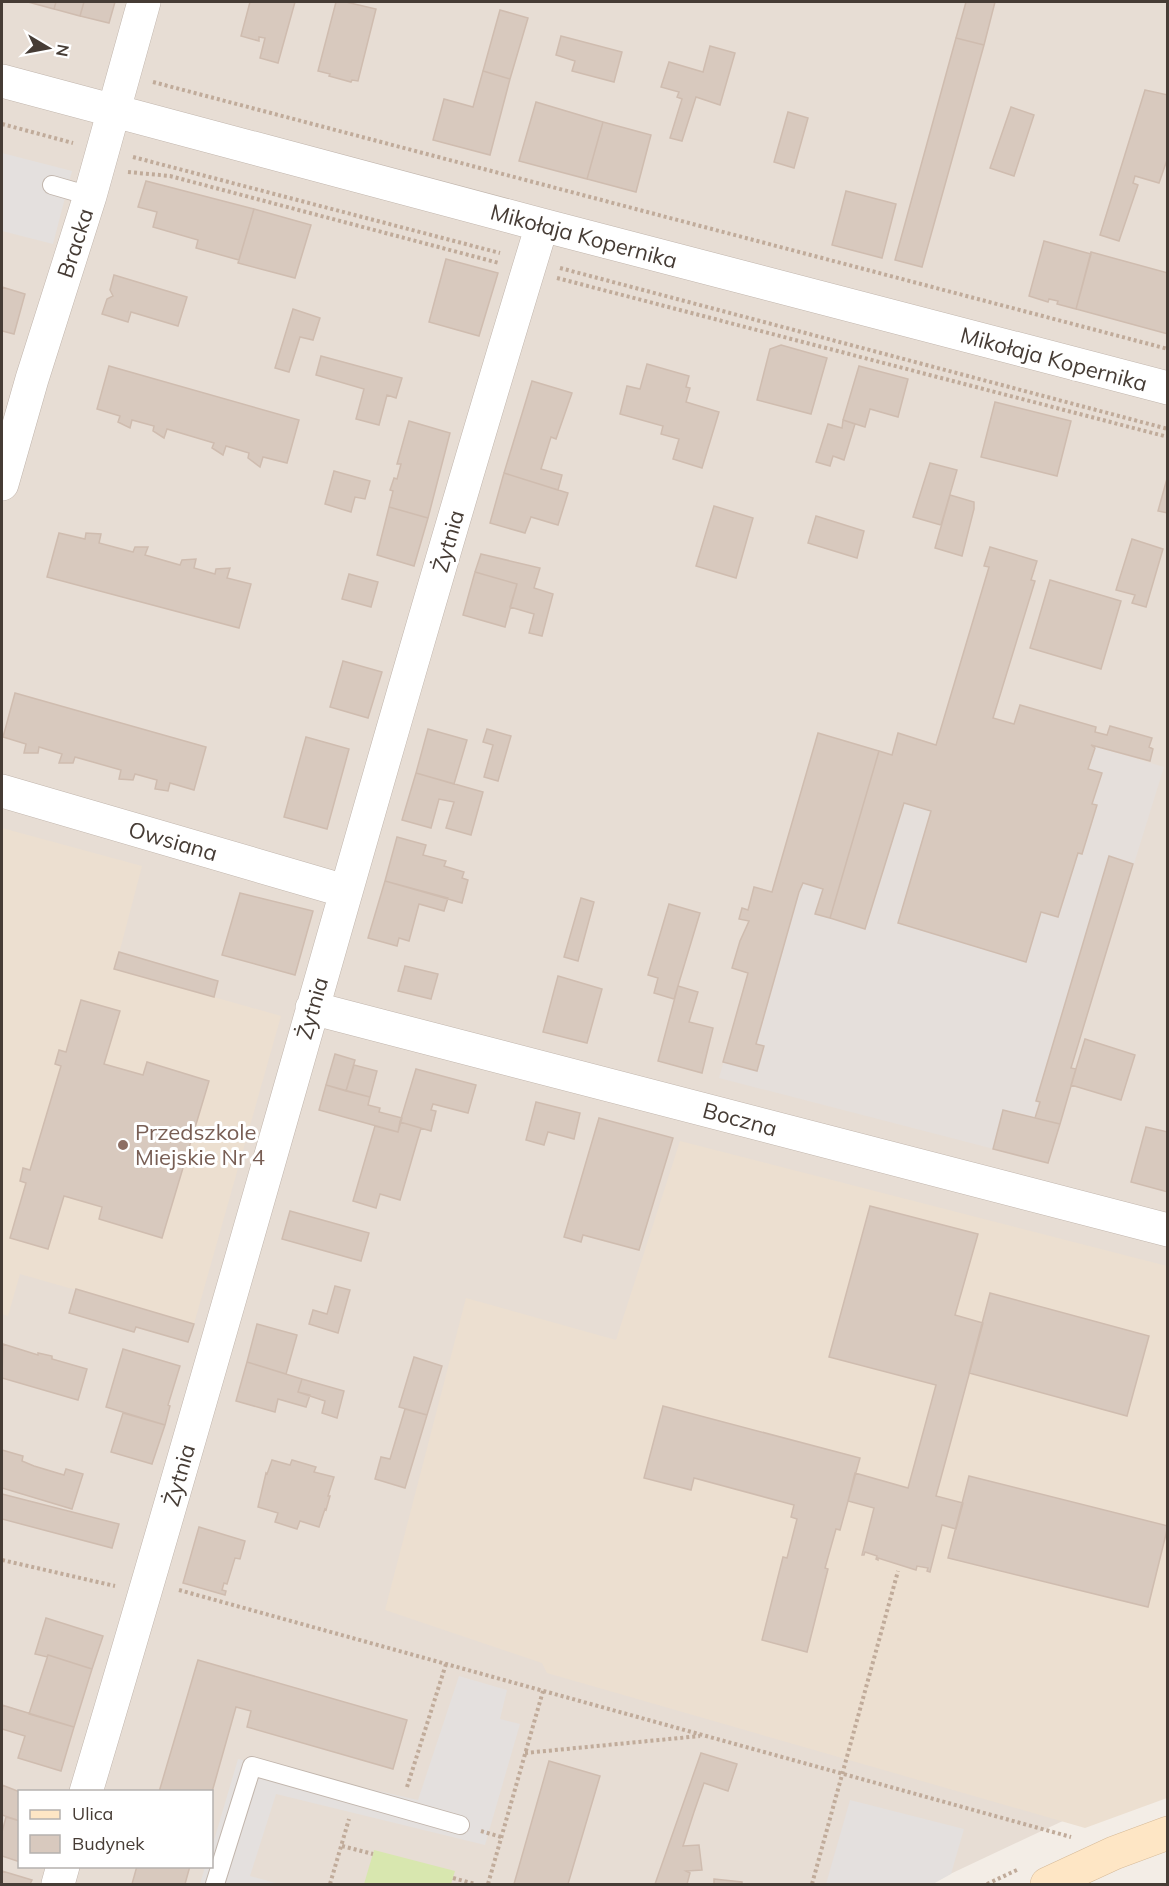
<svg xmlns="http://www.w3.org/2000/svg" width="1169" height="1886" font-family="Mulish,sans-serif">
  <style>
    .residential { fill: #e7ddd4; fill-rule: evenodd }
    .industrial { fill: #e5dfdb }
    .education { fill: #ecdfd0 }
    .green { fill: #d8e7af }
    .parking { fill: #e4e0de }
    .building { fill: #d8c9be; stroke: #cfbcaf; stroke-width: 1.5 }
    .lines { fill: none; stroke-linecap: round; stroke-linejoin: round }
    .lane-casing { stroke: #c1b5ac; stroke-width: 20 }
    .street-casing { stroke: #c1b5ac; stroke-width: 34 }
    .secondary-casing { stroke: #d6ba98; stroke-width: 34 }
    .path { stroke: #c0ab9a; stroke-width: 4; stroke-dasharray: 3 3; stroke-linecap: butt }
    .lane { stroke: #fff; stroke-width: 18 }
    .street { stroke: #fff; stroke-width: 33 }
    .secondary { stroke: #fee6c5; stroke-width: 33 }
    .education-dot { fill: #8d6e63; stroke: #fff; stroke-width: 2 }
    .labels { text-anchor: middle; stroke-width: 6; stroke-linejoin: round; paint-order: stroke }
    .street-label { font-size: 22px; fill: #463c35; stroke: #fff }
    .education-label { font-size: 22px; fill: #785e54; stroke: #fff; text-anchor: start }
  </style>
  <rect width="100%" height="100%" fill="#f3ede6"/>
  <!-- residential -->
  <path class="residential" d="M2,2H1167V1772L929,1884H2ZM20,1792H212V1866H20Z"/>
  <!-- industrial -->
  <path class="industrial" d="M818,733L892,755L975,776L1091,745L1164,767L1071,1067L1076,1069L1048,1163L719,1078Z"/>
  <!-- education -->
  <path class="education" d="M2,828L142,866L115,969L281,1016L194,1324L20,1274L8,1316L2,1314Z
    M680,1141L1167,1266V1798L1085,1828L547,1673L542,1663L385,1610L466,1298L616,1340Z"/>
  <!-- green -->
  <path class="green" d="M374,1850L455,1871L451,1884H364Z"/>
  <!-- parking -->
  <path class="parking" d="M2,153L72,171L53,244L2,231Z
    M459,1676L507,1690L500,1719L520,1724L485,1845L276,1794L250,1876L279,1884H200L205,1867L212,1866V1847L238,1759L418,1800Z
    M850,1800L964,1829L951,1874L933,1884H826Z"/>
  <!-- building -->
  <path class="building" d="M28,2H56L54,9Z
    M56,2H84L80,16L54,9Z
    M84,2H115L109,23L80,16Z
    M250,2H295L278,63L260,58L265,38L259,37V41L241,36Z
    M336,2H346L376,9L358,81L352,80L351,82L329,76L330,74L318,71Z
    M966,2H995L984,45L956,38Z
    M500,10L528,18L510,79L483,71Z
    M561,36L622,52L614,82L572,71L575,61L556,55Z
    M956,38L984,45L922,267L895,260Z
    M710,46L735,53L720,105L696,97L682,141L670,138L682,99L677,97L679,92L661,87L669,62L703,72Z
    M483,71L510,79L490,155L433,140L444,99L473,107Z
    M1145,90L1168,95V157L1159,183L1135,176L1133,183L1138,185L1119,241L1100,235Z
    M536,102L603,122L587,179L519,161Z
    M1011,107L1034,115L1014,176L990,168Z
    M788,112L808,118L794,168L774,162Z
    M603,122L651,135L636,192L587,179Z
    M146,181L254,209L239,260L196,248L198,240L153,227L157,212L138,207Z
    M846,191L896,204L882,258L832,245Z
    M254,209L311,225L295,278L238,263Z
    M1044,241L1091,254L1076,309L1057,304L1058,301L1049,299L1048,302L1029,296Z
    M1091,252L1168,273V334L1076,309Z
    M446,259L498,273L479,336L429,322Z
    M114,275L187,297L178,326L131,312L128,322L102,314L107,299L113,296L110,290Z
    M2,287L25,294L14,334L2,331Z
    M293,309L320,318L313,340L300,337L289,372L275,368Z
    M781,345L827,358L811,414L757,400L770,349Z
    M321,356L402,378L396,398L387,395L379,425L356,419L364,389L316,375Z
    M647,364L689,376L686,387L690,388L686,402L719,412L702,468L673,459L679,439L661,434L663,426L620,414L627,386L640,389Z
    M109,366L299,420L287,463L263,457L260,467L248,458L249,453L226,446L223,455L212,448L214,443L167,429L164,438L153,431L154,426L132,420L130,428L118,422L120,416L97,409Z
    M859,366L908,379L898,417L870,409L865,427L843,420Z
    M532,381L572,393L556,439L551,437L541,469L562,475L558,490L504,473Z
    M995,402L1071,421L1057,476L981,457Z
    M843,420L855,424L844,460L833,456L830,466L816,462L828,424L842,428Z
    M409,421L450,433L428,518L389,507L393,491L390,490L394,478L397,479L401,464H397Z
    M930,463L957,470L941,525L913,517Z
    M334,471L370,481L365,499L355,497L351,512L325,504Z
    M504,473L568,493L558,525L531,517L525,533L490,523Z
    M1168,475V513L1158,511Z
    M950,495L974,502V509L962,556L935,548Z
    M714,506L753,518L736,578L696,566Z
    M389,507L428,518L414,566L377,555Z
    M816,516L864,531L857,558L808,543Z
    M59,533L85,539L86,533L101,534L99,543L133,552L135,547H148L145,555L180,565L182,560L196,559L194,568L215,574L216,569L230,568L227,578L251,584L239,628L47,577Z
    M1132,539L1163,549L1146,607L1132,603L1135,595L1116,590Z
    M990,547L1037,561L1031,580L1035,581L993,718L1014,724L1020,705L1096,727L1095,732L1107,735L1110,726L1152,738L1149,747L1153,749L1150,761L1091,745L1095,748L1088,769L1102,773L1092,804L1097,805L1082,854L1078,853L1058,917L1041,912L1026,962L898,923L931,811L904,803L865,929L830,918L879,751L892,755L898,733L936,745L989,567L984,566Z
    M481,554L540,568L534,588L553,594L542,636L529,633L534,614L510,607L517,584L475,572Z
    M475,572L517,584L505,627L463,615Z
    M349,574L378,582L371,607L342,599Z
    M1050,580L1121,601L1101,669L1030,648Z
    M343,661L382,672L368,718L330,707Z
    M15,693L206,747L194,790L170,783L168,791L155,789L157,780L135,774L133,780L119,779L121,770L75,757L73,763H59L62,754L39,747L38,753H24L26,744L3,737Z
    M428,729L467,740L454,784L416,773Z
    M487,729L511,736L498,781L484,777L493,745L483,742Z
    M818,733L879,751L830,918L815,914L823,889L803,883L799,892L756,1044L764,1046L757,1071L723,1062L748,973L732,968L740,941L749,921L739,919L742,908L748,910L754,887L772,892Z
    M306,737L349,749L327,829L284,817Z
    M416,773L483,792L471,835L446,828L454,802L439,799L431,828L402,820Z
    M397,837L426,845L423,855L446,861L444,866L464,872L462,878L468,880L462,903L385,881Z
    M1109,856L1133,864L1071,1068L1076,1069L1060,1124L1035,1118L1040,1102L1036,1101Z
    M385,881L448,898L444,911L419,904L409,941L399,938L397,946L368,938Z
    M240,893L313,911L295,975L222,955Z
    M581,898L594,902L578,961L564,957Z
    M669,904L700,913L674,999L654,993L658,978L648,975Z
    M119,952L218,981L214,997L114,969Z
    M405,966L438,974L431,999L398,991Z
    M558,976L602,989L587,1043L543,1032Z
    M678,986L698,992L689,1022L713,1028L702,1073L658,1061Z
    M81,1000L120,1011L104,1064L143,1075L147,1062L209,1081L162,1238L99,1219L102,1207L64,1196L48,1249L10,1238L26,1183L20,1181L23,1168L30,1170L61,1066L55,1064L59,1050L66,1052Z
    M1085,1039L1135,1055L1121,1100L1071,1085Z
    M335,1054L355,1060L346,1091L326,1085Z
    M354,1065L377,1071L370,1097L346,1091Z
    M416,1069L476,1085L468,1113L433,1104L431,1110L436,1111L431,1131L400,1122Z
    M326,1085L370,1097L368,1105L380,1108L379,1112L402,1118L398,1132L319,1110Z
    M536,1102L580,1113L574,1139L548,1132L544,1145L526,1140Z
    M1003,1110L1060,1124L1048,1163L993,1149Z
    M599,1118L673,1138L639,1250L583,1235L581,1242L564,1237Z
    M400,1122L421,1128L400,1200L380,1194L376,1208L353,1201L375,1126L398,1132Z
    M1146,1127L1168,1132V1192L1131,1182Z
    M870,1206L978,1234L955,1315L983,1323L936,1496L963,1503L956,1529L942,1525L930,1572L927,1571L928,1568L917,1566L916,1570L878,1558V1560L876,1559L877,1556L865,1552L864,1555H862L874,1508L848,1501L855,1473L908,1488L936,1385L829,1357Z
    M290,1211L369,1233L361,1261L282,1239Z
    M335,1286L350,1290L338,1333L309,1324L313,1310L327,1314Z
    M76,1289L194,1324L188,1342L136,1327L134,1332L69,1313Z
    M990,1293L1149,1336L1127,1416L969,1373Z
    M257,1324L297,1335L286,1374L247,1362Z
    M3,1344L38,1355V1353L52,1356V1359L87,1369L78,1400L2,1378Z
    M123,1349L180,1366L168,1405L170,1406L165,1425L106,1407Z
    M414,1357L442,1366L427,1415L399,1407Z
    M247,1362L302,1379L298,1392L310,1395L306,1407L278,1399L275,1412L236,1401Z
    M302,1379L344,1391L337,1418L322,1413L325,1401L298,1392Z
    M663,1406L860,1458L840,1530L836,1529L825,1568L828,1569L807,1652L762,1640L783,1557L787,1558L797,1519L791,1517L794,1505L694,1478L691,1490L644,1478Z
    M405,1409L427,1415L405,1488L375,1479L381,1457L390,1459Z
    M123,1413L165,1425L152,1464L111,1452Z
    M2,1450L23,1456L22,1461L34,1466L64,1475L66,1469L83,1474L72,1509L2,1488Z
    M272,1460L290,1465L292,1460L316,1467L314,1472L334,1477L328,1496H330L326,1510L325,1509L319,1527L300,1521L297,1529L275,1522L278,1513L258,1507L266,1473L267,1474Z
    M969,1476L1168,1526L1148,1607L948,1558Z
    M2,1494L119,1524L112,1548L2,1519Z
    M199,1527L245,1541L240,1559L235,1558L227,1584L224,1583L222,1590L226,1591L225,1595L183,1583Z
    M46,1618L103,1636L92,1669L48,1655L47,1657L35,1654Z
    M48,1655L92,1669L74,1727L29,1714Z
    M198,1660L407,1720L393,1769L247,1727L251,1711L236,1707L212,1792H159Z
    M2,1705L74,1727L61,1771L18,1758L25,1736L2,1729Z
    M701,1753L737,1764L728,1791L704,1783L694,1812L683,1846L699,1845L702,1870L686,1871L690,1873L687,1884H655Z
    M549,1761L600,1776L568,1884H514Z
    M2,1785L20,1792V1821L2,1815Z
    M6,1817L20,1821V1862L2,1856V1832Z
    M137,1866H190L185,1884H132Z
    M2,1871L32,1880L30,1884H2Z
    M714,1879L742,1882V1884H714Z"/>
  <g class="lines">
    <!-- lane casing -->
    <g class="lane-casing">
      <path id="lane" d="M52,185L90,196
        M215,1884L252,1766L460,1825"/>
    </g>
    <!-- street casing -->
    <g class="street-casing">
      <path id="street" d="M2,81L542,225L1168,388
        M2,484L32,379L90,196L144,2
        M2,791L345,891
        M312,1008L1168,1230
        M86,1792C242,1271 383,745 542,225
        M58,1884L63,1866"/>
    </g>
    <!-- secondary casing -->
    <g class="secondary-casing">
      <path id="secondary" d="M1047,1884L1114,1853L1168,1833"/>
    </g>
    <!-- path -->
    <path class="path" d="M153,82L1168,349
      M2,124L73,143
      M133,157L500,253
      M128,172L170,176L499,263
      M560,268L1168,429
      M557,278L1168,437
      M2,1560L115,1586
      M179,1590L1071,1837
      M525,1753L700,1736
      M407,1787L446,1664
      M481,1831L501,1837
      M342,1846L373,1854
      M453,1878L475,1884
      M330,1884L349,1819
      M488,1884L543,1691
      M812,1884L898,1571
      M987,1884L1019,1869"/>
    <!-- lane -->
    <use href="#lane" class="lane"/>
    <!-- street -->
    <use href="#street" class="street"/>
    <!-- secondary -->
    <use href="#secondary" class="secondary"/>
  </g>
  <!-- markers -->
  <circle class="education-dot" cx="123" cy="1145" r="6"/>
  <g class="labels">
    <!-- street labels -->
    <g class="street-label">
      <text transform="translate(584 236) rotate(15)" y="8">Mikołaja Kopernika</text>
      <text transform="translate(75 243) rotate(-72)" y="8">Bracka</text>
      <text transform="translate(1054 359) rotate(15)" y="8">Mikołaja Kopernika</text>
      <text transform="translate(448 541) rotate(-74)" y="8">Żytnia</text>
      <text transform="translate(173 841) rotate(16)" y="8">Owsiana</text>
      <text transform="translate(312 1008) rotate(-74)" y="8">Żytnia</text>
      <text transform="translate(740 1119) rotate(15)" y="8">Boczna</text>
      <text transform="translate(179 1475) rotate(-74)" y="8">Żytnia</text>
    </g>
    <!-- education labels -->
    <g class="education-label">
      <text x="135" y="1140">Przedszkole<tspan x="135" dy="25">Miejskie Nr 4</tspan></text>
    </g>
  </g>
  <!-- border -->
  <rect width="1169" height="1886" fill="none" stroke="#463c35" stroke-width="6"/>
  <!-- legend -->
  <rect x="18" y="1790" width="195" height="78" fill="#ffffff" stroke="#b5b1ae" stroke-width="1.5"/>
  <rect x="30" y="1810" width="30" height="9" fill="#fee6c5" stroke="#b5b1ae" stroke-width="1.5"/>
  <text x="72" y="1820" font-size="18" fill="#463c35">Ulica</text>
  <rect x="30" y="1835" width="30" height="18" fill="#d8c9be" stroke="#b5b1ae" stroke-width="1.5"/>
  <text x="72" y="1850" font-size="18" fill="#463c35">Budynek</text>
  <!-- north arrow -->
  <g transform="translate(48 48) rotate(100)" stroke="#ffffff" stroke-width="4.5" paint-order="stroke">
  <path d="M0-4.5L10 22L0 15L-10 22Z" fill="#463c35"/>
  <text y="-9" font-size="16" font-weight="bold" text-anchor="middle" fill="#463c35">N</text>
  </g>
</svg>
